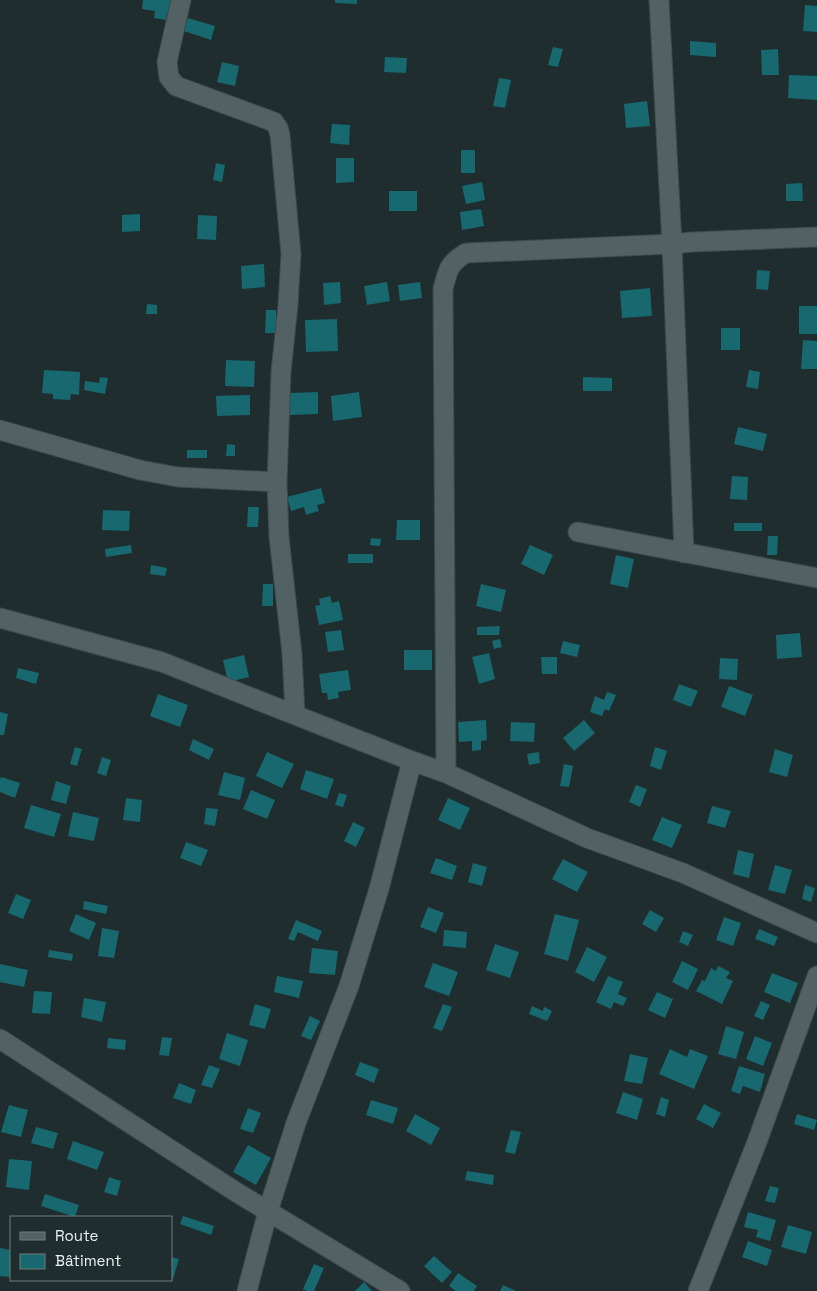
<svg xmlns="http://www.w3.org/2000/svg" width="817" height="1291" font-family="'Space Grotesk',sans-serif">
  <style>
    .building { fill: #17686f }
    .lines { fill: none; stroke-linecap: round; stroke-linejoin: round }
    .street-casing { stroke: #3e4a4c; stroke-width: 21 }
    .street { stroke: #526163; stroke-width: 19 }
  </style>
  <rect width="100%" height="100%" fill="#1f2d2f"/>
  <!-- building -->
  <path class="building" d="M143,0H173L171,13H167L166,20L154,18L155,11L142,9Z
    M335,0H357V4L335,3Z
    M805,5L817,6V32L803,31Z
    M188,18L215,26L211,40L184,31Z
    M690,41L716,43V57L690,55Z
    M553,47L563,49L558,67L548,65Z
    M778,49L779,75H762L761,50Z
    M385,57L407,58L406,73L384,72Z
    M222,62L239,66L235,86L217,82Z
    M789,75L817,76V100L788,98Z
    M499,78L511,80L505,108L493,106Z
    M647,101L650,126L626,128L624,104Z
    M332,124L350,125L349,145L330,143Z
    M461,150H475V173H461Z
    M336,158H354V182L336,183Z
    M216,163L225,165L222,182L213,180Z
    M482,182L485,200L466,204L462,186Z
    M802,183L803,201H786V184Z
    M389,191H417V211H389Z
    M481,209L484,226L462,230L460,212Z
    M140,214V231L122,232V215Z
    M198,215L217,216L216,240L197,239Z
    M264,264L265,287L242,289L241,266Z
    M757,270L770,271L768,290L756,289Z
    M340,282L341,303L324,305L323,283Z
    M387,282L390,301L367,305L364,286Z
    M420,282L422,298L400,301L398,285Z
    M650,288L652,316L622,318L620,291Z
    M147,304L157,305V314H146Z
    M799,306H817V334H799Z
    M266,310H276V333H265Z
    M337,319L338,351L306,352L305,320Z
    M721,328H740V350H721Z
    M803,340L817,341V369H801Z
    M226,360L255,361L254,387L225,386Z
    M44,370L80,372L79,395L71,394L70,400L53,399V394L42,393Z
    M749,370L760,372L758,389L746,387Z
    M100,377L108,378L105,394L84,390L85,381L99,383Z
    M583,377L612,378V391H583Z
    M318,392V414L290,415V393Z
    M359,392L362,417L333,421L331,396Z
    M250,395V415L217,416L216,396Z
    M738,427L767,434L763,451L734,444Z
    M227,444L235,445V456H226Z
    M187,450H207V458H187Z
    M732,476L748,477L747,500L730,499Z
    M321,488L325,503L317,505L319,511L306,515L304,507L291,511L287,497Z
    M248,507H259L258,527H247Z
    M103,510L130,511L129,531L102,530Z
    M397,520H420V540H396Z
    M734,523H762V531H734Z
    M768,536H778L777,555H767Z
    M371,538L381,539L380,546L370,545Z
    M131,545L132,553L106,557L105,549Z
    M530,545L553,555L544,575L521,564Z
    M348,554H373V563H348Z
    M616,555L634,559L628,588L610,584Z
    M151,565L167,568L165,576L150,574Z
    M263,584H273V606H262Z
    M481,584L506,590L501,612L476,606Z
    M330,596L332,603L339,601L343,620L319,625L315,606L320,605L319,599Z
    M500,626L499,635H477V627Z
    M341,630L344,650L328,652L325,632Z
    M800,633L802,657L777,659L776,635Z
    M500,639L502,647L494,649L492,641Z
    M563,641L580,645L577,657L560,653Z
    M404,650H432V670H404Z
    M489,653L495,679L479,684L472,657Z
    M244,655L249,677L228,682L223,660Z
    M541,657H557V674H542Z
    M720,658L738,659L737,680L719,679Z
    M18,668L39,673L36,684L16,678Z
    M348,670L351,690L338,692L339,698L328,700L327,693H322L319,674Z
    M679,684L698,691L691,707L673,700Z
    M729,686L753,695L745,716L721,707Z
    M607,692L616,695L609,711L605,709L602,716L590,712L595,696L604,700Z
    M158,694L188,705L180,727L150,716Z
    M0,712L8,714L4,735H0Z
    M486,720L487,740L481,741V750L472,751V741L459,742L458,722Z
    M584,720L595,733L574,751L563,738Z
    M511,722L535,723L534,742L510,741Z
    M193,739L214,749L209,760L189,750Z
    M75,747L82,749L77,766L70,764Z
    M655,747L667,751L661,770L650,766Z
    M775,749L793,755L787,777L769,772Z
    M267,752L294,764L282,788L256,776Z
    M539,752L540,763L529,765L527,754Z
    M102,757L111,760L106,776L97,773Z
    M564,764L573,766L569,787L560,786Z
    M306,770L334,779L327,799L300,789Z
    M224,772L245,778L240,800L218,795Z
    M1,777L20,783L15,798L0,792V780Z
    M56,781L71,786L66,804L51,800Z
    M636,785L647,789L640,807L629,802Z
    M251,790L275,800L267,819L243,809Z
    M339,793L347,795L343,807L335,805Z
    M126,798L142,800L140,822L123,820Z
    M448,798L470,808L460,830L438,820Z
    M31,805L61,814L54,837L24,828Z
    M712,806L731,811L725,828L707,823Z
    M206,808L218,809L215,826L204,824Z
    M73,812L99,818L94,841L68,836Z
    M662,817L682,825L672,848L652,840Z
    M353,822L365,828L356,847L344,841Z
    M186,842L208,850L201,866L180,858Z
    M738,850L754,854L749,878L733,874Z
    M436,858L457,866L452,880L430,873Z
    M563,859L588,872L577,892L552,879Z
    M473,863L487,867L482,886L468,882Z
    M775,865L792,870L785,894L768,890Z
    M805,885L815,888L811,902L802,899Z
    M16,894L31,900L23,919L8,913Z
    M84,901L108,906L106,914L83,909Z
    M428,907L444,913L436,933L420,927Z
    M650,910L664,918L656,932L642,924Z
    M76,914L96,923L89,940L69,931Z
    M555,914L579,920L568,961L544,954Z
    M724,917L741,923L733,946L716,940Z
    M296,920L322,931L318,941L298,932L294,941L288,939Z
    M102,928L119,931L114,958L98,956Z
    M759,929L778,937L774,946L755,939Z
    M444,930L467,932L466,948L443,946Z
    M683,931L693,935L688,946L679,942Z
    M495,944L519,952L510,978L486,970Z
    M587,947L607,957L594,982L575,972Z
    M312,948L338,951L335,975L309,973Z
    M49,950L73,954L72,961L48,957Z
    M682,961L698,969L688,990L672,982Z
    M433,963L458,972L449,996L424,987Z
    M0,964L28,970L24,987L0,982Z
    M718,966L730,972L726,978L733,981L722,1004L696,991L702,980L705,981L711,968L716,971Z
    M772,973L798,983L790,1003L764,992Z
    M277,976L303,981L299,998L274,992Z
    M608,976L623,982L618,994L627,998L623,1006L614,1002L611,1009L596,1002Z
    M34,991L52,992L50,1014L32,1013Z
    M657,992L673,999L665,1018L648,1010Z
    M84,998L106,1002L102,1022L81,1017Z
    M761,1001L770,1005L763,1020L754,1016Z
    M255,1004L271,1009L265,1029L249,1025Z
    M443,1004L452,1007L442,1031L433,1028Z
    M532,1006L543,1011L544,1007L552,1011L547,1021L529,1014Z
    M310,1016L320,1021L311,1040L301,1036Z
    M726,1026L744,1032L736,1059L718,1054Z
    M227,1033L248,1040L240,1066L219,1059Z
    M755,1036L772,1043L763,1066L746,1059Z
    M162,1037L172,1038L169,1056L159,1055Z
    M108,1038L126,1040L125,1050L107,1048Z
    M670,1049L687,1057L690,1049L708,1056L694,1089L659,1074Z
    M630,1054L648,1058L642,1084L624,1081Z
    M360,1062L379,1069L374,1083L355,1075Z
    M209,1065L220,1069L212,1088L201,1085Z
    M739,1066L765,1074L760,1092L743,1086L740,1094L731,1091Z
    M179,1083L196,1090L191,1104L173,1098Z
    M623,1092L643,1099L637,1120L616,1113Z
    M661,1097L669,1100L665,1117L656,1114Z
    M371,1100L398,1108L393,1124L366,1115Z
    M704,1104L721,1113L713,1128L696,1119Z
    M9,1105L28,1110L21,1137L1,1132Z
    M248,1108L261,1113L253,1133L240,1129Z
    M415,1114L440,1128L431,1145L406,1131Z
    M797,1114L817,1120L814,1130L794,1124Z
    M36,1127L58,1133L53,1149L31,1143Z
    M511,1130L521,1132L515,1154L505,1152Z
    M73,1141L104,1152L97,1170L67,1159Z
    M248,1145L271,1158L256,1185L233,1172Z
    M9,1159L32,1161L29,1190L6,1187Z
    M467,1171L494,1175L493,1185L465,1180Z
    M109,1177L121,1181L117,1196L104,1192Z
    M770,1186L779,1188L775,1203L765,1201Z
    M45,1194L79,1205L75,1217L41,1206Z
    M748,1212L776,1220L770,1241L756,1237L758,1230L744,1227Z
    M183,1216L214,1226L211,1235L180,1224Z
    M788,1225L812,1232L806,1254L781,1247Z
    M748,1241L772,1250L767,1266L742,1257Z
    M0,1248L11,1250V1277L0,1276Z
    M434,1256L452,1272L442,1283L424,1266Z
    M171,1257L179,1259L173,1279H171Z
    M314,1264L324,1268L314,1291H307L303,1289Z
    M458,1273L477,1286L474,1291H456L449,1286Z
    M364,1282L372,1291H355Z
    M503,1285L516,1291H500Z"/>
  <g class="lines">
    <!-- street casing -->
    <g class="street-casing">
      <path id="street" d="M181,0L167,62L169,77L176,86L274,122L278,128L280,135L291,254L288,305L281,372L277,482
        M659,0L672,244L684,553
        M0,430L140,470L178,477L277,482L279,537L292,654L295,715L412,761L446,773L587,838L683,873L817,933
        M578,532L817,578
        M0,618L162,662L295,715
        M446,773L443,289C448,270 448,264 466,253L672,244L692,242L817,237
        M0,1039L236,1192L400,1291
        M247,1291L268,1211L296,1123L349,986L379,889L412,761
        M698,1291L757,1142L817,976"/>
    </g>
    <!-- street -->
    <use href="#street" class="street"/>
  </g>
  <!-- legend -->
  <rect x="10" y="1216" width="162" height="65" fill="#1f2d2f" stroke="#707c7e"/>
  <rect x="20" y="1232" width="25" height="8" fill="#526163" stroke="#707c7e"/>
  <text x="55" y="1241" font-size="15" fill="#eaf3f4">Route</text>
  <rect x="20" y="1254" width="25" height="15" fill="#17686f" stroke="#707c7e"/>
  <text x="55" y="1266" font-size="15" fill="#eaf3f4">Bâtiment</text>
</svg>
